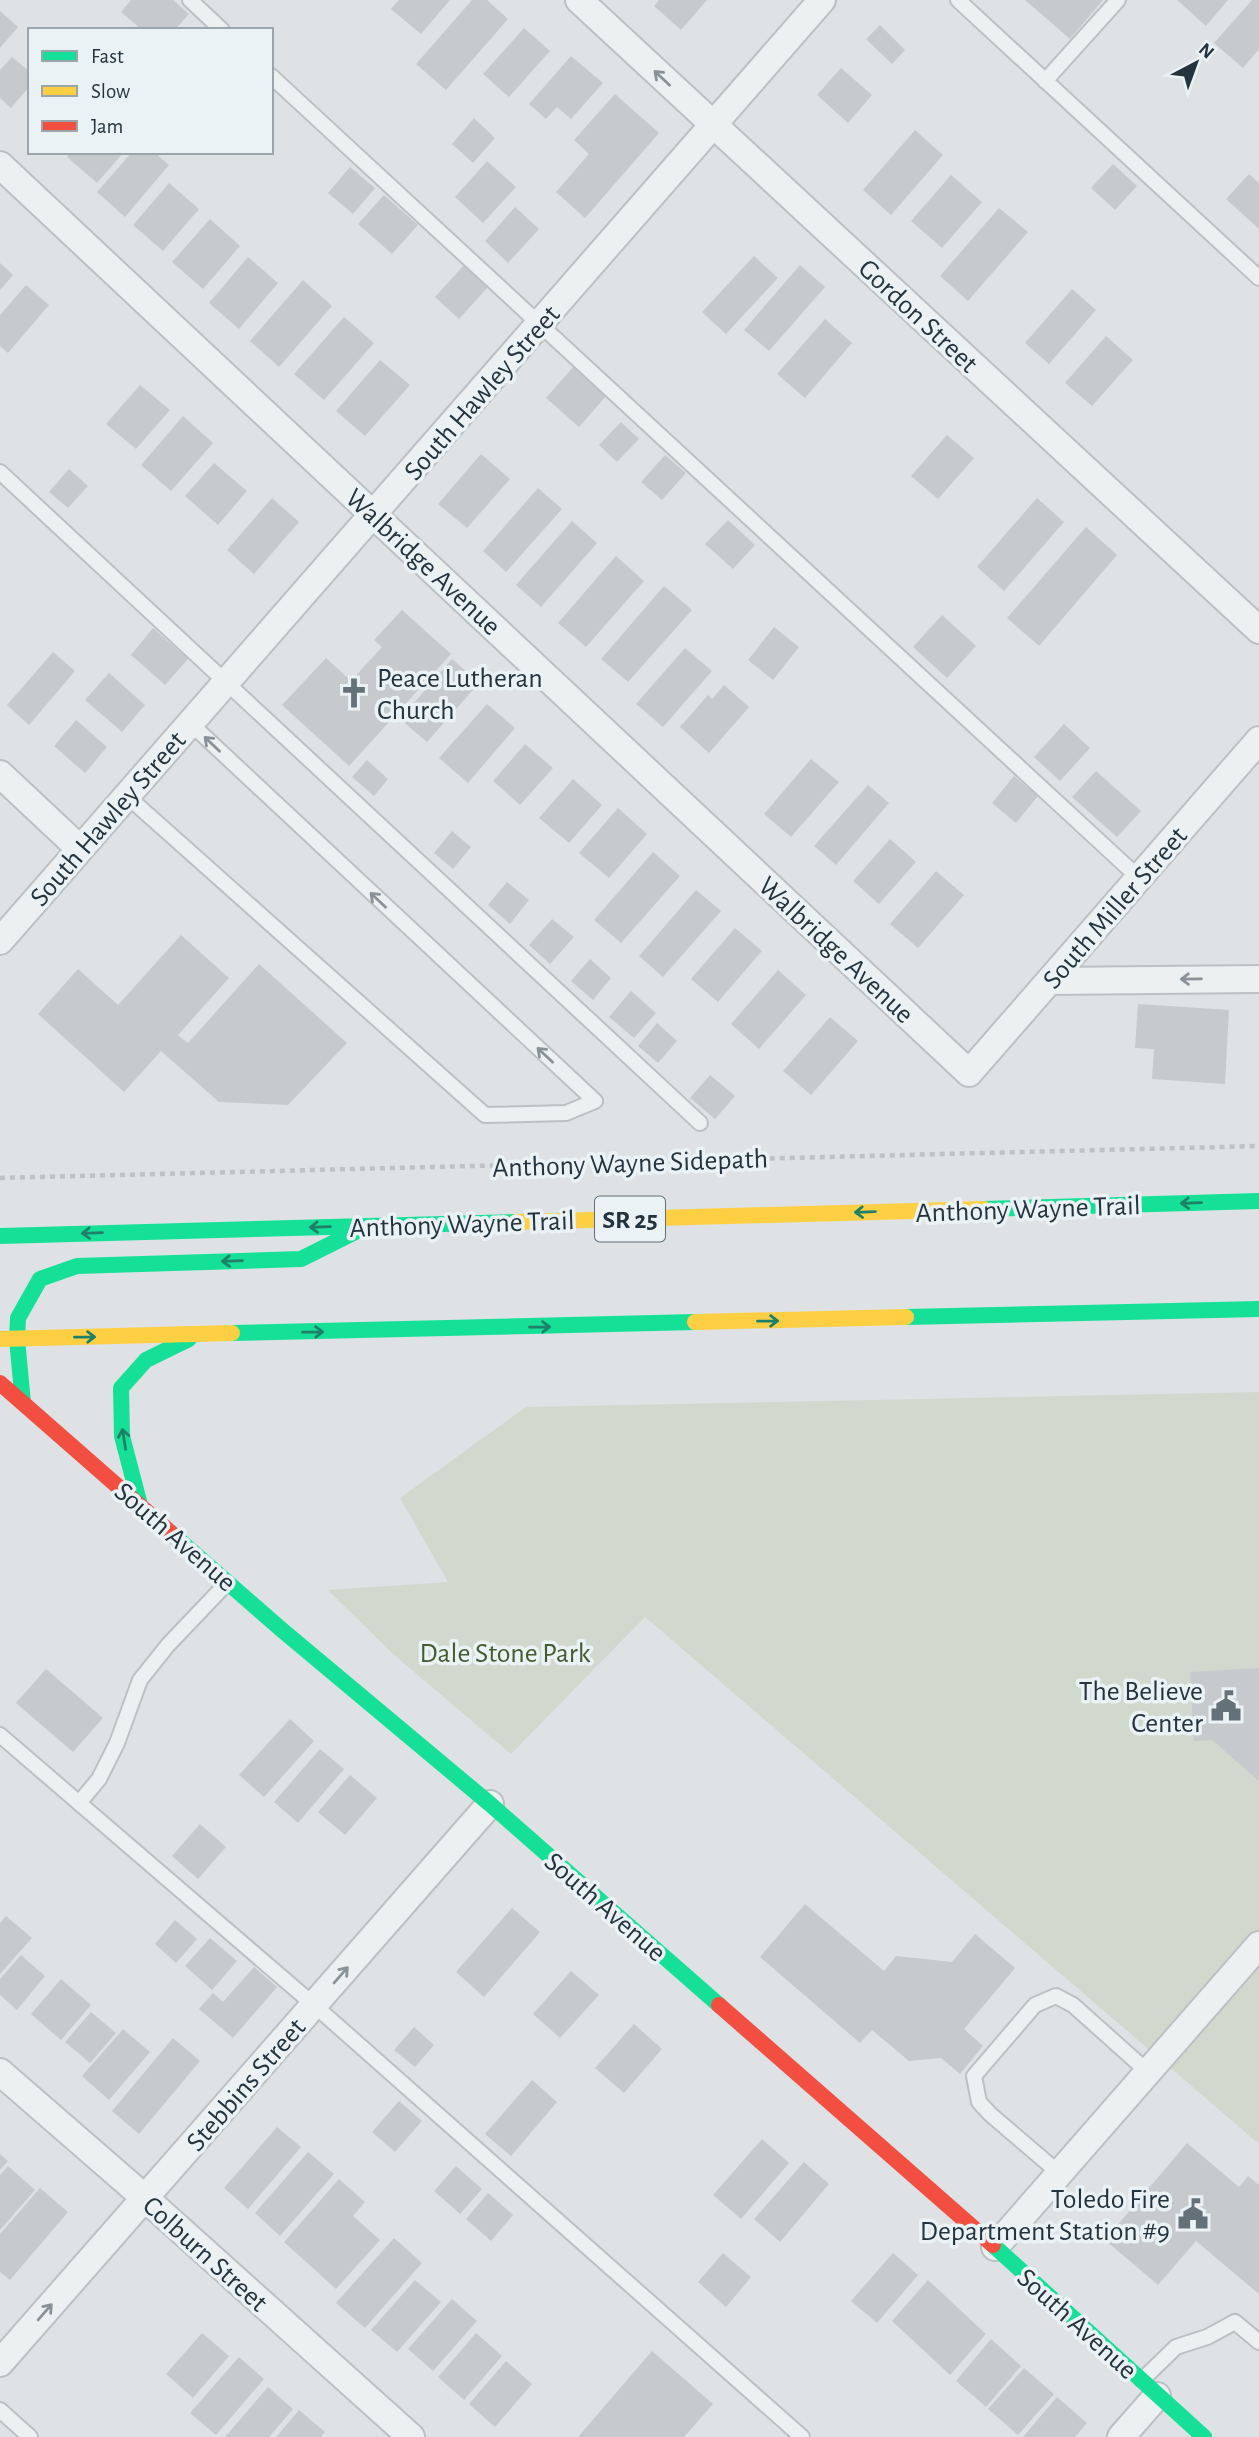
<svg xmlns="http://www.w3.org/2000/svg" width="1259" height="2437" font-family="'Alegreya Sans',sans-serif">
  <style>
    .green { fill: #d1d9ce }
    .building { fill: #c6cacd }
    .lines { fill: none; stroke-linecap: round; stroke-linejoin: round }
    .lane-casing { stroke: #bcc0c3; stroke-width: 18 }
    .street-casing { stroke: #bcc0c3; stroke-width: 30 }
    .path { stroke: #bdc2c4; stroke-width: 4.5; stroke-dasharray: 5 5; stroke-linecap: butt }
    .lane { stroke: #edf0f1; stroke-width: 14 }
    .street { stroke: #edf0f1; stroke-width: 26 }
    .fast { stroke: #16e098; stroke-width: 16 }
    .slow { stroke: #ffcf43; stroke-width: 16 }
    .jam { stroke: #f24e42; stroke-width: 16 }
    .oneway { stroke: #889298 }
    .oneway2 { stroke: #1e8167 }
    .labels { text-anchor: middle; stroke-width: 7; stroke-linejoin: round; paint-order: stroke }
    .shield { fill: #ebf2f5; stroke: #606d76; stroke-width: 2 }
    .shield-label { font-size: 26px; font-weight: bold; fill: #24343f }
    .street-label { font-size: 28px; fill: #24343f; stroke: #ebf2f5 }
    .poi-label { font-size: 28px; fill: #24343f; stroke: #ebf2f5; text-anchor: end }
    .park-label { font-size: 28px; fill: #435c2f; stroke: #ebf2f5 }
  </style>
  <rect width="100%" height="100%" fill="#dee2e5"/>
  <!-- green -->
  <path class="green" d="M1259,1392V2144L645,1617L511,1754L393,1654L328,1590L448,1582L400,1498L526,1407Z"/>
  <!-- building -->
  <path class="building" d="M131,0H173L189,14L175,30H142L121,12Z
    M399,0H450L421,34L391,9Z
    M472,0H487L508,19L446,90L416,64Z
    M659,0H707L681,30L654,6Z
    M1025,0H1103L1070,39Z
    M1177,0H1228L1206,26Z
    M1252,0H1259V49L1243,68L1214,43Z
    M0,11L18,27L0,48Z
    M880,25L905,50L892,64L866,39Z
    M524,28L550,51L509,97L483,74Z
    M571,56L603,83L571,119L557,107L546,119L529,104Z
    M12,57L30,72V86L11,108L0,98V70Z
    M841,68L872,95L848,123L817,95Z
    M615,94L659,133L585,218L556,192L589,154L574,140Z
    M474,118L495,138L473,163L452,144Z
    M915,130L943,155L891,215L863,190Z
    M71,152H124L97,183L67,157Z
    M132,152H154L169,165L125,217L97,192Z
    M487,161L516,187L483,223L455,197Z
    M1113,164L1137,186L1115,210L1091,188Z
    M350,167L375,188L353,214L328,193Z
    M1249,174L1259,183V229L1226,199Z
    M951,175L982,202L942,248L911,221Z
    M169,183L199,209L163,251L133,225Z
    M384,195L418,225L392,254L358,224Z
    M515,207L539,229L508,263L485,241Z
    M999,208L1028,232L968,301L940,276Z
    M210,219L240,246L203,289L172,262Z
    M754,256L778,278L726,334L702,312Z
    M248,257L278,283L239,329L209,303Z
    M0,263L13,275L0,290Z
    M465,264L489,286L459,319L435,297Z
    M800,265L825,287L769,351L744,330Z
    M303,280L332,306L279,367L250,341Z
    M26,285L49,305L8,353L0,346V315Z
    M1072,289L1096,310L1049,364L1025,343Z
    M344,317L374,343L324,400L294,374Z
    M825,319L852,343L805,398L777,374Z
    M1106,336L1133,360L1092,406L1065,383Z
    M380,360L410,385L365,436L336,411Z
    M574,366L607,395L579,427L546,398Z
    M140,385L170,410L136,449L106,424Z
    M183,416L213,443L171,491L141,465Z
    M621,422L639,439L617,462L599,445Z
    M947,435L974,458L938,499L911,476Z
    M481,454L510,479L467,528L438,504Z
    M665,455L686,473L662,500L641,482Z
    M214,463L247,491L218,525L185,496Z
    M69,469L88,486L68,508L49,492Z
    M538,488L562,509L506,572L483,551Z
    M272,498L299,522L254,574L227,550Z
    M1037,498L1064,522L1004,591L977,567Z
    M728,520L755,545L733,569L705,544Z
    M572,521L597,543L541,607L516,585Z
    M1086,527L1117,555L1039,646L1007,618Z
    M616,556L644,581L586,647L558,623Z
    M664,586L692,610L628,682L601,659Z
    M402,610L451,654L349,766L282,705L326,658L351,681L382,647L374,640Z
    M942,615L976,646L947,678L913,647Z
    M774,627L799,647L773,680L748,660Z
    M153,628L188,659L165,685L131,655Z
    M685,648L712,671L663,727L636,704Z
    M53,652L75,671L29,725L7,705Z
    M452,659L479,683L427,742L400,719Z
    M109,673L145,705L122,732L85,700Z
    M724,685L749,707L709,753L680,727L708,695L712,699Z
    M487,704L515,728L468,783L439,758Z
    M76,720L107,747L85,773L54,746Z
    M1064,724L1090,748L1060,781L1034,757Z
    M525,744L553,768L520,805L493,781Z
    M811,759L839,782L791,837L764,814Z
    M367,760L388,779L374,796L352,777Z
    M1096,771L1141,811L1117,837L1072,797Z
    M1014,776L1038,796L1016,823L992,803Z
    M573,779L602,805L569,843L539,818Z
    M868,785L889,803L836,865L814,846Z
    M618,808L647,834L609,878L579,853Z
    M452,831L471,847L453,869L434,853Z
    M890,839L916,862L879,904L853,881Z
    M653,852L680,876L621,943L594,920Z
    M936,871L964,895L918,948L890,924Z
    M507,882L529,900L510,924L488,905Z
    M696,890L721,911L663,977L639,956Z
    M552,919L574,937L550,964L529,945Z
    M735,928L762,951L718,1002L691,979Z
    M181,935L229,978L178,1035L188,1043L259,964L347,1043L288,1105L219,1102L161,1051L124,1092L38,1014L78,969L118,1005Z
    M590,959L611,978L593,1000L571,981Z
    M778,970L806,995L759,1049L731,1024Z
    M631,991L656,1013L634,1038L609,1017Z
    M1138,1004L1229,1010L1225,1084L1152,1079L1154,1049L1135,1048Z
    M830,1017L858,1041L811,1095L783,1071Z
    M657,1023L677,1041L658,1063L638,1046Z
    M710,1075L735,1096L715,1119L690,1098Z
    M1259,1668V1781L1212,1740L1194,1741L1190,1672Z
    M46,1669L103,1718L73,1752L16,1703Z
    M290,1719L314,1741L264,1797L239,1775Z
    M320,1749L344,1769L298,1823L274,1802Z
    M350,1775L377,1798L345,1835L318,1812Z
    M200,1824L226,1847L198,1879L172,1856Z
    M805,1904L884,1971L896,1956L952,1962L975,1934L1015,1968L964,2029L983,2046L960,2074L941,2058L909,2061L872,2030L860,2043L760,1957Z
    M512,1908L540,1932L484,1997L456,1972Z
    M6,1916L32,1938L0,1974V1923Z
    M175,1920L197,1939L176,1963L155,1944Z
    M210,1938L237,1961L212,1990L185,1966Z
    M21,1955L45,1976L17,2010L0,1995V1979Z
    M254,1967L277,1987L233,2038L199,2009L213,1993L223,2002Z
    M571,1971L599,1995L560,2038L533,2014Z
    M61,1979L91,2005L61,2040L31,2014Z
    M91,2012L116,2033L90,2063L65,2042Z
    M634,2024L662,2049L624,2093L595,2068Z
    M414,2027L434,2045L415,2067L394,2050Z
    M123,2029L150,2052L109,2100L82,2076Z
    M173,2038L200,2061L139,2134L112,2111Z
    M532,2080L557,2102L511,2156L485,2134Z
    M399,2101L422,2121L395,2152L372,2132Z
    M277,2127L301,2147L248,2209L224,2188Z
    M762,2139L789,2163L741,2219L713,2195Z
    M1187,2143L1239,2187L1248,2176L1259,2185V2294L1196,2241L1158,2285L1105,2240Z
    M308,2152L334,2174L280,2236L255,2213Z
    M0,2154L8,2161L0,2170Z
    M804,2162L829,2184L780,2242L754,2219Z
    M8,2166L35,2190L0,2230V2175Z
    M456,2166L482,2189L460,2214L434,2191Z
    M339,2179L365,2202L353,2216L380,2240L336,2289L284,2242Z
    M40,2188L68,2212L10,2280L0,2272V2234Z
    M488,2193L513,2215L491,2241L466,2219Z
    M394,2238L422,2263L365,2328L336,2303Z
    M723,2253L751,2277L726,2307L698,2282Z
    M893,2253L918,2275L877,2323L851,2301Z
    M415,2280L441,2302L397,2352L371,2330Z
    M928,2280L986,2334L950,2375L892,2321Z
    M452,2299L477,2321L433,2371L408,2349Z
    M202,2333L229,2356L193,2398L166,2374Z
    M476,2333L502,2356L464,2400L438,2377Z
    M991,2339L1021,2366L986,2407L956,2381Z
    M652,2351L713,2404L684,2437H578Z
    M239,2357L264,2379L216,2435L190,2413Z
    M506,2361L532,2384L495,2427L469,2404Z
    M1024,2368L1054,2394L1018,2435L988,2409Z
    M268,2387L293,2409L269,2437H225Z
    M1057,2397L1087,2423L1075,2437H1023Z
    M299,2410L325,2432L321,2437H276Z"/>
  <g class="lines">
    <!-- lane casing -->
    <g class="lane-casing">
      <path id="lane" d="M190,0L222,30
        M958,0L1259,278
        M271,76L1139,878
        M1045,81L1118,0
        M0,472L700,1123
        M127,796L485,1115L566,1113L595,1101L190,723
        M0,1735L314,2005L802,2437
        M79,1803L99,1779L117,1743L140,1680L168,1645L227,1583
        M1059,2173L990,2114L979,2102L974,2076L1035,2005L1056,1996L1073,2005L1148,2072
        M1142,2380L1176,2347L1207,2337L1235,2322L1259,2342
        M0,2410L30,2437"/>
    </g>
    <!-- street casing -->
    <g class="street-casing">
      <path id="street" d="M579,0L1259,630
        M0,165L969,1073L1259,740
        M0,774L80,849
        M0,941L822,0
        M1050,981L1259,979
        M0,2072L145,2198L411,2437
        M995,2247L1259,1945
        M0,2363L490,1804
        M1121,2437L1157,2396"/>
    </g>
    <!-- path -->
    <path class="path" d="M0,1178L1259,1146"/>
    <!-- lane -->
    <use href="#lane" class="lane"/>
    <!-- street -->
    <use href="#street" class="street"/>
    <!-- fast -->
    <path class="fast" d="M984,1209L1259,1201
      M0,1236L516,1222
      M906,1317L1259,1309
      M232,1333L695,1322
      M23,1403L17,1339L18,1318L40,1279L77,1266L301,1259L355,1232
      M140,1505L122,1436L121,1388L146,1360L189,1339
      M171,1533L282,1630L490,1804L719,2005
      M993,2245L1204,2437"/>
    <!-- slow -->
    <path class="slow" d="M516,1222L984,1209
      M695,1322L906,1317
      M0,1339L232,1333"/>
    <!-- jam -->
    <path class="jam" d="M0,1383L171,1533
      M719,2005L993,2245"/>
  </g>
  <!-- one-way arrows -->
  <defs><path id="oneway-shaft" d="M-6 0H5M1.5-3L5.5 0L1.5 3" fill="none" stroke-width="1.6" stroke-linecap="round" stroke-linejoin="round" transform="scale(1.75)"/></defs>
  <g class="oneway">
    <use href="#oneway-shaft" transform="translate(662 78) rotate(-137)"/>
    <use href="#oneway-shaft" transform="translate(212 744) rotate(-136)"/>
    <use href="#oneway-shaft" transform="translate(378 900) rotate(-137)"/>
    <use href="#oneway-shaft" transform="translate(1191 979) rotate(179)"/>
    <use href="#oneway-shaft" transform="translate(545 1055) rotate(-137)"/>
    <use href="#oneway-shaft" transform="translate(341 1975) rotate(-49)"/>
    <use href="#oneway-shaft" transform="translate(45 2312) rotate(-49)"/>
  </g>
  <g class="oneway2">
    <use href="#oneway-shaft" transform="translate(1191 1203) rotate(178)"/>
    <use href="#oneway-shaft" transform="translate(865 1212) rotate(178)"/>
    <use href="#oneway-shaft" transform="translate(320 1227) rotate(178)"/>
    <use href="#oneway-shaft" transform="translate(92 1233) rotate(178)"/>
    <use href="#oneway-shaft" transform="translate(232 1261) rotate(178)"/>
    <use href="#oneway-shaft" transform="translate(768 1321) rotate(-1)"/>
    <use href="#oneway-shaft" transform="translate(540 1327) rotate(-1)"/>
    <use href="#oneway-shaft" transform="translate(313 1332) rotate(-1)"/>
    <use href="#oneway-shaft" transform="translate(85 1337) rotate(-1)"/>
    <use href="#oneway-shaft" transform="translate(124 1439) rotate(-99)"/>
  </g>
  <!-- icons -->
  <defs>
    <g id="church-bare" transform="scale(2.415)"><path d="M-1.2-6h2.4v3.5h3.3v2.4h-3.3V6h-2.4V-.1h-3.3v-2.4h3.3Z" fill="#657179" stroke="#ebf2f5" stroke-width="2.5" paint-order="stroke"/></g>
    <g id="civic-bare" transform="scale(2.415)"><path d="M-.6-6.5H3V-4.5H.6V-3L4-1V1h2V6H-6V1h2V-1L-.6-3ZM-1.2 2.5V6h2.4V2.5Z" fill="#657179" stroke="#ebf2f5" stroke-width="2.5" paint-order="stroke"/></g>
  </defs>
  <g fill-rule="evenodd">
    <use href="#church-bare" x="354" y="693"/>
    <use href="#civic-bare" x="1226" y="1706"/>
    <use href="#civic-bare" x="1193" y="2214"/>
  </g>
  <g class="labels">
    <!-- shield labels -->
    <rect class="shield" x="595" y="1196.5" width="70" height="45" rx="5"/>
    <g class="shield-label">
      <text x="630" y="1228">SR 25</text>
    </g>
    <!-- street labels -->
    <g class="street-label">
      <text transform="translate(919 315) rotate(43)" y="10">Gordon Street</text>
      <text transform="translate(481 392) rotate(-49)" y="10">South Hawley Street</text>
      <text transform="translate(424 561) rotate(43)" y="10">Walbridge Avenue</text>
      <text transform="translate(107 818) rotate(-49)" y="10">South Hawley Street</text>
      <text transform="translate(1114 907) rotate(-49)" y="10">South Miller Street</text>
      <text transform="translate(837 949) rotate(43)" y="10">Walbridge Avenue</text>
      <text transform="translate(630 1162) rotate(-2)" y="10">Anthony Wayne Sidepath</text>
      <text transform="translate(1028 1208) rotate(-2)" y="10">Anthony Wayne Trail</text>
      <text transform="translate(462 1223) rotate(-2)" y="10">Anthony Wayne Trail</text>
      <text transform="translate(176 1536) rotate(41)" y="10">South Avenue</text>
      <text transform="translate(606 1906) rotate(41)" y="10">South Avenue</text>
      <text transform="translate(245 2084) rotate(-49)" y="10">Stebbins Street</text>
      <text transform="translate(206 2253) rotate(42)" y="10">Colburn Street</text>
      <text transform="translate(1078 2323) rotate(42)" y="10">South Avenue</text>
    </g>
    <!-- poi labels -->
    <g class="poi-label">
      <text x="377" y="687" text-anchor="start">Peace Lutheran<tspan x="377" dy="32">Church</tspan></text>
      <text x="1203" y="1700">The Believe<tspan x="1203" dy="32">Center</tspan></text>
      <text x="1170" y="2208">Toledo Fire<tspan x="1170" dy="32">Department Station #9</tspan></text>
    </g>
    <!-- park labels -->
    <g class="park-label">
      <text x="505" y="1662">Dale Stone Park</text>
    </g>
  </g>
  <!-- legend -->
  <rect x="28" y="28" width="245" height="126" fill="#ebf2f5" stroke="#9ba6ac" stroke-width="2"/>
  <rect x="42" y="51" width="35" height="10" fill="#16e098" stroke="#9ba6ac" stroke-width="2"/>
  <text x="91" y="63" font-size="21" fill="#24343f">Fast</text>
  <rect x="42" y="86" width="35" height="10" fill="#ffcf43" stroke="#9ba6ac" stroke-width="2"/>
  <text x="91" y="98" font-size="21" fill="#24343f">Slow</text>
  <rect x="42" y="121" width="35" height="10" fill="#f24e42" stroke="#9ba6ac" stroke-width="2"/>
  <text x="91" y="133" font-size="21" fill="#24343f">Jam</text>
  <!-- north arrow -->
  <g transform="translate(1196 63) rotate(41)" stroke="#ebf2f5" stroke-width="5" paint-order="stroke">
  <path d="M0-5L12 26L0 18L-12 26Z" fill="#24343f"/>
  <text y="-10" font-size="19" font-weight="bold" text-anchor="middle" fill="#24343f">N</text>
  </g>
</svg>
